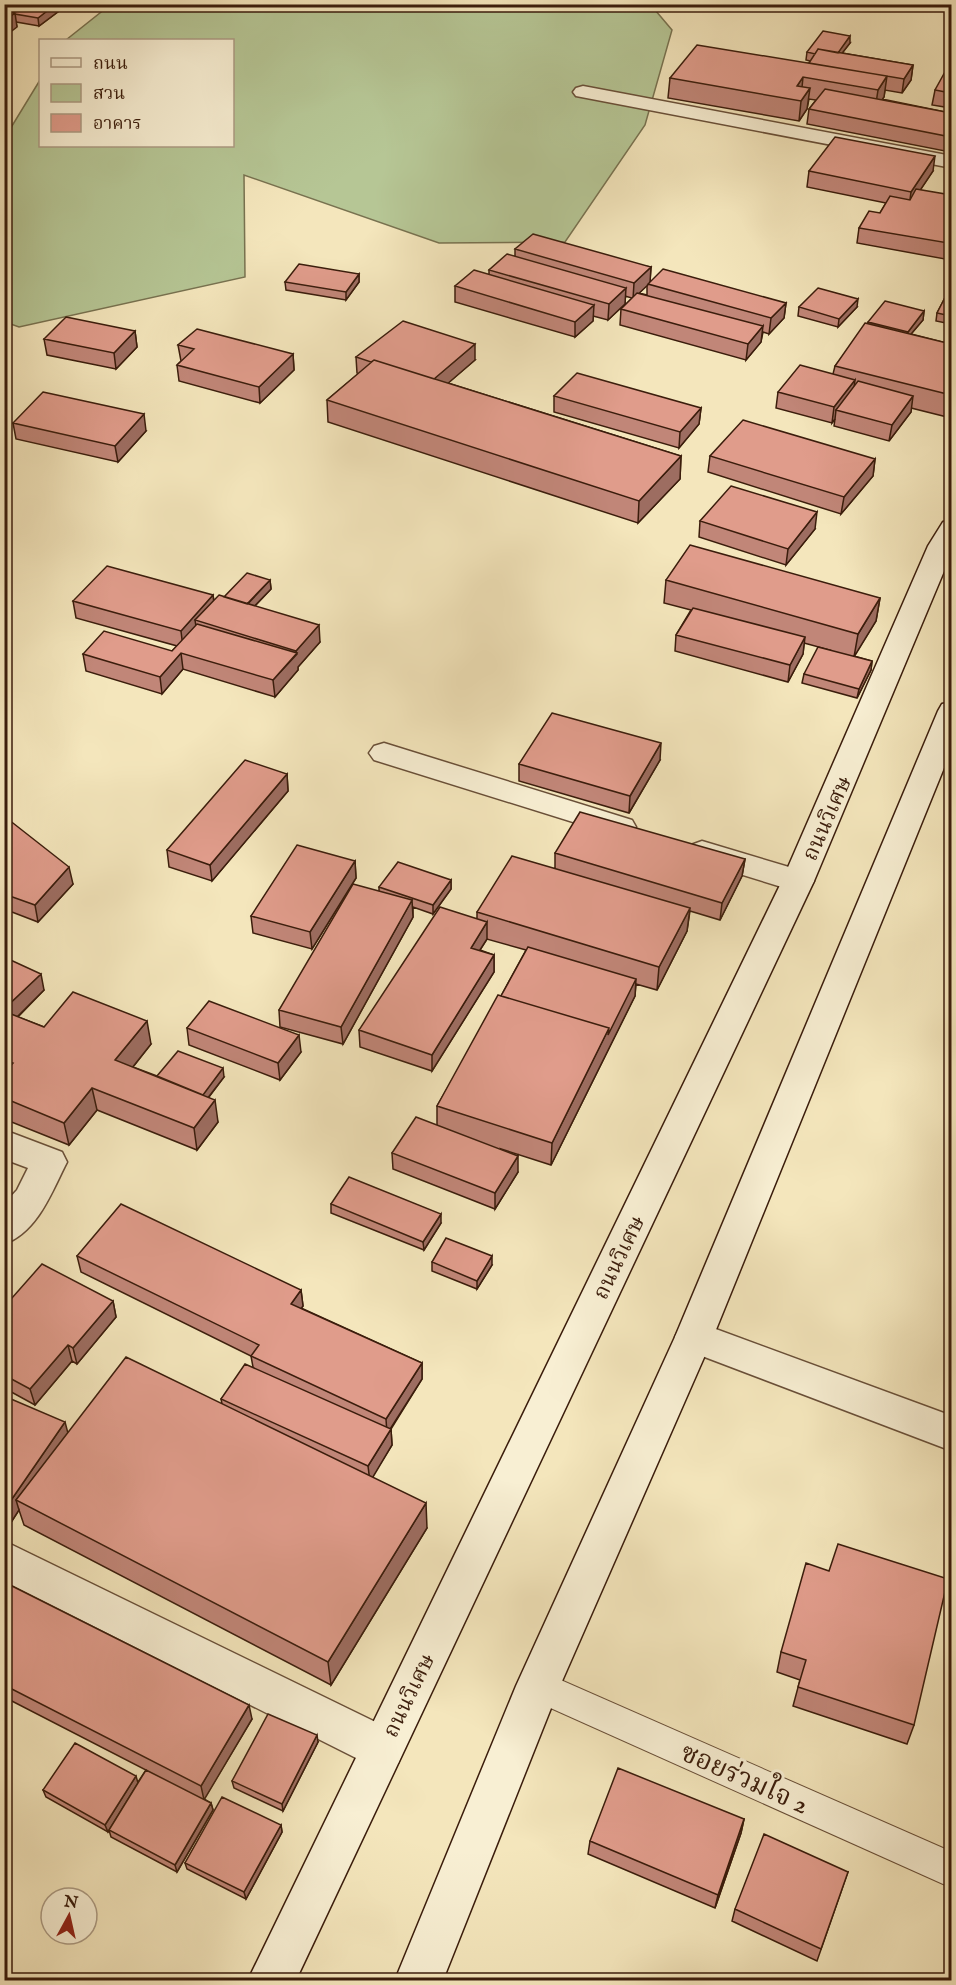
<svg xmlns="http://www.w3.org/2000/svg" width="956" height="1985" font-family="'IM FELL English','Noto Serif Thai',serif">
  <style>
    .green { fill: #b6c695; stroke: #787250; stroke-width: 1.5 }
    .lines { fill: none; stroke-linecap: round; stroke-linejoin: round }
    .lane-casing { stroke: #694f38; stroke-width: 2 }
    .street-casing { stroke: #694f38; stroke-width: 3 }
    .secondary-casing { stroke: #3b1d0c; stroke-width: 3 }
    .lane { fill: #f8efd3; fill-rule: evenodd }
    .street { fill: #f8efd3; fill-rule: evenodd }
    .secondary { fill: #f8efd3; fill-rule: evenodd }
    .wall { fill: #c18678; stroke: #3b1d0c; stroke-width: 1.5; fill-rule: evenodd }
    .shaded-wall { fill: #9d6d61; stroke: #3b1d0c; stroke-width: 1.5 }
    .building { fill: #e09c8b; stroke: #3b1d0c; stroke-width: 1.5 }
    .labels { text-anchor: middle; stroke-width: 6; stroke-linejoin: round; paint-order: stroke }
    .street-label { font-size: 22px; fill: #3b1d0c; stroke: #f8efd3 }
    .near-street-label { font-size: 27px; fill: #3b1d0c; stroke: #f8efd3 }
  </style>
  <rect width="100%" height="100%" fill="#f4e6bc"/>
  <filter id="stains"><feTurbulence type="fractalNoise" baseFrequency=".00333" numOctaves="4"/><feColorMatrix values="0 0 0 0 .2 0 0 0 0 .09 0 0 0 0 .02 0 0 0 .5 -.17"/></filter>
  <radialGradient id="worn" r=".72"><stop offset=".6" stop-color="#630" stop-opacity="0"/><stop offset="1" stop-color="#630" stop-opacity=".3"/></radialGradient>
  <!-- green -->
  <path class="green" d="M650,4L672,30L645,125L565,242L439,243L244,175L245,277L19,327L5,322L4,139L40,80V146H232V40H66L110,5Z"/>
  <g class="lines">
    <!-- lane casing -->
    <g class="lane-casing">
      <path id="lane" d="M538,1670L952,1852V1888L526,1697L521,1686L526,1675Z"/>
    </g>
    <!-- street casing -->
    <g class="street-casing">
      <path id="street" d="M583,86L952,156V168L576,96L573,92L576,88Z
        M384,743L632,820L636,827L632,834L621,837L374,760L369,753L374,746Z
        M702,841L809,873L814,881L809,889L798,892L691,859L687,852L691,845Z
        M4,1130L62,1152L67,1162C52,1191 38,1232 4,1244V1204L17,1190L28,1168L4,1159Z
        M694,1321L952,1416V1451L681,1348L675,1337L681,1326Z
        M4,1541L398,1733L404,1748L398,1763L382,1770L366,1763L4,1581Z"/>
    </g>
    <!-- secondary casing -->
    <g class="secondary-casing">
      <path id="secondary" d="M952,520V552L814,881L296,1980H248L782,881L928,546L943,522Z
        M952,702V748L713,1337L559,1688L443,1980H395L516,1686L675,1337L938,711L942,704Z"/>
    </g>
    <!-- lane -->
    <use href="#lane" class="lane"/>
    <!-- street -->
    <use href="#street" class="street"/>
    <!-- secondary -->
    <use href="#secondary" class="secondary"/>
  </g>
  <!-- wall -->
  <path class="wall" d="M67,5L39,26L16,22L17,27L13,12Z
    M850,43L842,53L913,65L911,80L902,93L885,90L884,97L882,99L951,113V149L950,152L807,124L809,109L816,100L809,99L807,109L799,121L668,98L670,78L809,63L810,61L806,60L807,52Z
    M951,71V108L932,105L935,90Z
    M809,171H933L920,190L951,245L945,259L857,243L859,228L880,213L886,203L807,187Z
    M515,249L651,267L650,281L786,303L784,318L769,334L763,332L761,342L746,360L620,325L621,309L632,298L625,296V304L608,320L593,316V321L575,337L455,302V286L489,275V270L515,256ZM647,285V295L639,293Z
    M359,274V282L346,300L286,290L285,282Z
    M951,286V324L936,321L937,313Z
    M799,307H857L838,327L798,316Z
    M924,311L923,320L911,334L951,344V418L911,408V412L889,441L834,426L835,419L832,423L776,408L778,392L833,374L835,366L868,324V322Z
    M135,331L137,347L116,369L47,355L44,339Z
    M178,345L293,354L294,370L260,403L179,381L177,365L181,361Z
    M356,357L475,360L448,383L681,456L680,479L638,523L328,422L327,400L358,374L357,373Z
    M554,396L701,408L699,424L679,448L554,412Z
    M13,423L146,431L118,462L16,439Z
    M710,456L875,459L873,476L841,514L708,472Z
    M700,521L815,529L786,565L699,537Z
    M270,580L271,589L255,606L320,642L298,667V670L275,697L183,669L162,694L86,671L83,654L172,651L177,646L76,618L73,601L213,595L214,601Z
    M666,580L880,598L876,621L854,656L872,661L871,670L857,698L802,683L804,674L830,650L804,643L803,654L788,682L675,651L676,635L691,610L664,603Z
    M660,760L629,813L519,781V764Z
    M287,774L288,791L212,881L169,867L167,850Z
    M4,816L73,884L38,922L4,909Z
    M555,853L745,859L742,876L720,920L690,911L687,931L657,990L636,984L635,996L551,1165L501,1149L518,1172L495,1209L393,1169L392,1153L437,1125V1106L501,996L526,950L487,939L480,950L494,955V972L432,1071L360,1047L359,1030L477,918V912L555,868Z
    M355,861L356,878L312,949L253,933L251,916Z
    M451,880V889L433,914L413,907V917L343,1044L280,1027L279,1010L379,891V887Z
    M4,957L44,990L18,1017L44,1027L151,1044L133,1067L157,1076L224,1077L209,1097L218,1122L197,1150L97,1110L69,1145L4,1119Z
    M187,1028L301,1052L280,1080L189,1045Z
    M331,1204L441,1223L424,1250L331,1213Z
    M77,1256L301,1290L303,1306L301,1308L422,1363V1379L391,1429L392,1445L372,1477L427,1528L331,1685L24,1525L19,1510L10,1524L4,1522V1396L68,1432L222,1404L221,1399L253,1367L251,1356L81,1272Z
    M432,1262L492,1265L477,1289L432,1271Z
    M113,1301L116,1317L77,1364L72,1361L35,1405L4,1388V1307Z
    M829,1571L914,1725L907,1744L793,1706L800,1680L777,1672L781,1652Z
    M4,1582L252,1719L204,1799L211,1803L213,1810L177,1872L111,1837L109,1830L108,1832L46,1797L43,1790L138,1782L146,1770L4,1697Z
    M318,1742L283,1811L234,1788L232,1781Z
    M744,1819L741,1833L715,1908L588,1854L590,1841Z
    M281,1825L282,1832L246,1899L187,1869L185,1863Z
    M848,1872L817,1961L732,1921L735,1909Z"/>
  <!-- shaded-wall -->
  <path class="shaded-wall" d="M56,4L67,5L39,26L38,18Z
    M15,13L17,27L4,37V21Z
    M850,36V43L833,65L834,57Z
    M913,65L911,80L902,93L904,79Z
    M887,76L884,97L875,110L878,90Z
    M803,77L801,98L797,86Z
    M810,88L807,109L799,121L801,101Z
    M935,156L933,171L909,207L911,192Z
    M951,235V245L945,259L948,243Z
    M651,267L650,283L633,299L634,283Z
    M359,274V282L346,300V292Z
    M626,288L625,304L608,320L609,304Z
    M858,299L857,307L838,327L839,319Z
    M786,303L784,318L769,334L771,318Z
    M594,305L593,321L575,337V322Z
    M924,311L923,320L906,340L908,332Z
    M763,326L761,342L746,360L748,344Z
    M135,331L137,347L116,369L114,353Z
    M475,344V360L431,398L430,382Z
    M293,354L294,370L260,403L259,387Z
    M855,380L853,396L836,410L835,419L832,423L834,407Z
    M913,396L911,412L889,441L892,425Z
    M701,408L699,424L679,448L680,432Z
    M144,414L146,431L118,462L115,446Z
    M681,456L680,479L638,523L639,501Z
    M875,459L873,476L841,514L844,497Z
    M817,512L815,529L786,565L788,549Z
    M270,580L271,589L245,616L244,608Z
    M213,595L215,612L195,620L197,633L183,648L181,631Z
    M880,598L876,621L854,657L858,634Z
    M319,625L320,642L298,667V670L275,697L273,680L297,654L296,651Z
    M805,637L803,654L788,682L790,665Z
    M181,653L183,669L162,694L160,677Z
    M872,661L871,670L857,698L859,689Z
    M661,743L660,760L629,813L630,796Z
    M287,774L288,791L212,881L210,865Z
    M745,859L742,876L720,920L722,903Z
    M355,861L356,878L312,949L310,932Z
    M69,867L73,884L38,922L35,905Z
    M451,880V889L433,914V905Z
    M412,900L413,917L343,1044L341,1027Z
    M690,908L687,931L657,990L659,967Z
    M487,922V939L471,964V948Z
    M494,955V972L432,1071V1055Z
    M41,974L44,990L4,1030V1009Z
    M636,979L635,996L551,1165L552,1143L609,1028Z
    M147,1021L151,1044L120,1083L115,1060Z
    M299,1035L301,1052L280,1080L278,1063Z
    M223,1068L224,1077L200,1108L199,1099Z
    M92,1088L97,1110L69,1145L64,1123Z
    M215,1100L218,1122L197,1150L194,1128Z
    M518,1156V1172L495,1209V1193Z
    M441,1214V1223L424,1250L423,1242Z
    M492,1256V1265L477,1289V1281Z
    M301,1290L303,1306L293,1320L291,1304Z
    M113,1301L116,1317L77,1364L73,1348Z
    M68,1345L72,1361L35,1405L30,1389Z
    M422,1363V1379L387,1434L386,1419Z
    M65,1422L69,1437L16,1500L19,1510L10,1524L5,1509Z
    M391,1429L392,1445L370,1482L368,1466Z
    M426,1503L427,1528L331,1685L328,1662Z
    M249,1705L252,1719L204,1800L201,1786Z
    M317,1735L318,1742L283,1811L282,1804Z
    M136,1776L138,1783L108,1832L105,1825Z
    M211,1803L213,1810L177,1872L175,1865Z
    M744,1819L741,1833L715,1908L718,1895Z
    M281,1825L282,1832L246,1899L244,1892Z"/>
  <!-- building -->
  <path class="building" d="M24,4H56L38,18L15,14V13L13,12Z
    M4,11L15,13L4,21Z
    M823,31L850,36L838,53L818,49L815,54L807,52Z
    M697,45L887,76L878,90L803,77L797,86L810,88L801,101L670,78Z
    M818,49L913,65L904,79L809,63Z
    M946,70L951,71V93L935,90Z
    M825,89L951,113V137L809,109Z
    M835,137L935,156L911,192L809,171Z
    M916,189L951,195V204L949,208H951V235L948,243L859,228L869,211L880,213L890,196L910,200Z
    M533,234L651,267L634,283L515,249Z
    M507,254L626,288L609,304L489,270Z
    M299,264L359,274L346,292L285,282Z
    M663,269L786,303L771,318L648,284Z
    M474,270L594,305L575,322L455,286Z
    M951,286V316L937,313Z
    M818,288L858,299L839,319L799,307Z
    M637,293L763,326L748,344L621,309Z
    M885,301L924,311L908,332L868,322Z
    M66,317L135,331L114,353L44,339Z
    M403,321L475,344L434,379L374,360L371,362L356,357Z
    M865,323L951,344V395L835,366Z
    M197,329L293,354L259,387L177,365L194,349L178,345Z
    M374,360L681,456L639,501L327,400Z
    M800,365L855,380L834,407L778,392Z
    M577,373L701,408L680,432L554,396Z
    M858,381L913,396L892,425L836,410Z
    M43,392L144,414L115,446L13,423Z
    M743,420L875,459L844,497L710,456Z
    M731,486L817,512L788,549L700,521Z
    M690,545L880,598L858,634L666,580Z
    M107,566L213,595L181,631L73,601Z
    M247,573L270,580L247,604L224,597Z
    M219,595L319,625L296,651L195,620Z
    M693,608L805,637L790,665L676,635Z
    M197,624L297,653L273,680L181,653L160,677L83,654L104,631L172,651Z
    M818,647L872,661L859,689L804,674Z
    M552,713L661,743L630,796L519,764Z
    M245,760L287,774L210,865L167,850Z
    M580,812L745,859L722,903L555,853Z
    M4,816L69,867L35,905L4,894Z
    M297,845L355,861L310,932L251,916Z
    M512,856L690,908L659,967L477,912Z
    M398,862L451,880L433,905L379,887Z
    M353,884L412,900L341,1027L279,1010Z
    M440,907L487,922L471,948L494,955L432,1055L359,1030Z
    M528,947L636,979L608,1035L609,1028L501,996Z
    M4,957L41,974L4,1009Z
    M73,992L147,1021L115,1060L215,1100L194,1128L92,1088L64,1123L4,1098V1073L13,1063L4,1060V1014L6,1012L44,1027Z
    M498,995L609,1028L552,1143L437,1106Z
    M209,1001L299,1035L278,1063L187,1028Z
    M178,1051L223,1068L203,1095L157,1076Z
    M416,1117L518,1156L495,1193L392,1153Z
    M349,1177L441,1214L423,1242L331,1204Z
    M121,1204L301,1290L291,1304L422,1363L386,1419L251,1356L259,1345L77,1256Z
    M446,1238L492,1256L477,1281L432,1262Z
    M42,1264L113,1301L73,1348L68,1345L30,1389L4,1375V1307Z
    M126,1357L426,1503L328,1662L16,1500Z
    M245,1364L391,1429L368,1466L221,1399Z
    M4,1396L65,1422L5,1509H4Z
    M838,1544L948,1579L914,1725L798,1687L806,1660L781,1652L806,1563L829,1571Z
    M4,1582L249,1705L201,1786L4,1685Z
    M268,1714L317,1735L282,1804L232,1781Z
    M75,1743L136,1776L105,1825L43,1790Z
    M618,1768L744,1819L718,1895L590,1841Z
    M146,1770L211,1803L175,1865L109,1830Z
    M222,1797L281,1825L244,1892L185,1863Z
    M764,1834L848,1872L821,1949L735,1909Z"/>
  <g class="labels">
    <!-- street labels -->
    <g class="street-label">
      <text transform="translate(826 818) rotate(-66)" y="8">ถนนวิเศษ</text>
      <text transform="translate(618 1257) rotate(-64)" y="8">ถนนวิเศษ</text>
      <text transform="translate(408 1695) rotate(-64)" y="8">ถนนวิเศษ</text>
    </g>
    <!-- near-street labels -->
    <g class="near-street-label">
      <text transform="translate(745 1778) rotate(24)" y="9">ซอยร่วมใจ 2</text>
    </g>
  </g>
  <!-- margin -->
  <rect width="956" height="1985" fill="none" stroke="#f4e6bc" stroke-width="24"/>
  <rect x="6" y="6" width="944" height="1973" fill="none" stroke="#3b1d0c" stroke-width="3"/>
  <rect x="12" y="12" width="932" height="1961" fill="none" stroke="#3b1d0c" stroke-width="1.5"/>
  <!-- legend -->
  <rect x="39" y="39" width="195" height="108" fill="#f8efd3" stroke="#ac9b83" stroke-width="1.5"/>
  <rect x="51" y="58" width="30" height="9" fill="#f8efd3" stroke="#ac9b83" stroke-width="1.5"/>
  <text x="93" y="69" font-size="18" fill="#3b1d0c">ถนน</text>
  <rect x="51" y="84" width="30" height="18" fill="#b6c695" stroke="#ac9b83" stroke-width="1.5"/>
  <text x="93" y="99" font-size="18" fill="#3b1d0c">สวน</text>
  <rect x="51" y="114" width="30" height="18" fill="#e09c8b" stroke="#ac9b83" stroke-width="1.5"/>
  <text x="93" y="129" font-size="18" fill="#3b1d0c">อาคาร</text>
  <!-- north arrow -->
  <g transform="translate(69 1916) rotate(8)"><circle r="28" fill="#f8efd3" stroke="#ac9b83" stroke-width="1.5"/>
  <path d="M0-4.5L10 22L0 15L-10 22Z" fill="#8f2418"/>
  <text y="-9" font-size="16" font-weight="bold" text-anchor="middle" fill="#3b1d0c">N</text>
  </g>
  <rect width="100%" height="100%" filter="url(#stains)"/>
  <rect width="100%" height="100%" fill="url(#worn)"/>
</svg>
